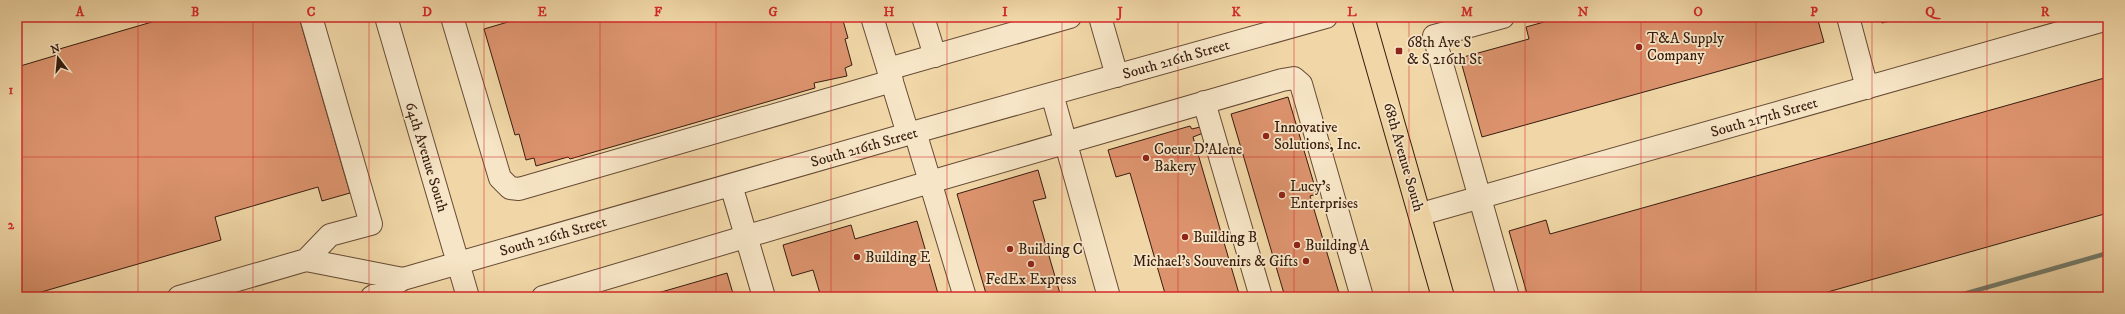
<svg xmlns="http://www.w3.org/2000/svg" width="2125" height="314" font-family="'IM FELL DW Pica',serif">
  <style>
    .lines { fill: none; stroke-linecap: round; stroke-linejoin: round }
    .stream { stroke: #737b6a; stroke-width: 4.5 }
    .building { fill: #dc936d; stroke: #371c0f }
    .minor-casing { stroke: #664b35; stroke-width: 24 }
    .major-casing { stroke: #371c0f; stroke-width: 24 }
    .minor { stroke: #f6e5c6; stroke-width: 22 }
    .major { stroke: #f1d7a7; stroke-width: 22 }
    .grid { fill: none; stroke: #d62828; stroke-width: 1; stroke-opacity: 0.55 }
    .poi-dot { fill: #8f2418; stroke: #f6e5c6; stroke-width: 1.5 }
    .labels { text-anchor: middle; stroke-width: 3.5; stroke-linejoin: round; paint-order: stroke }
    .poi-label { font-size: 15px; fill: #371c0f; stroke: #f6e5c6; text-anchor: start }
    .street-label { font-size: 15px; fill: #371c0f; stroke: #f6e5c6 }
    .neatline { fill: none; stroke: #d62828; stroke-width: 1.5 }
    .grid-label { font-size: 13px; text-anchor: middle; font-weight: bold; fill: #d62828 }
  </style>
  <rect width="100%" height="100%" fill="#f1d7a7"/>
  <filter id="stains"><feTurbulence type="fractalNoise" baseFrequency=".005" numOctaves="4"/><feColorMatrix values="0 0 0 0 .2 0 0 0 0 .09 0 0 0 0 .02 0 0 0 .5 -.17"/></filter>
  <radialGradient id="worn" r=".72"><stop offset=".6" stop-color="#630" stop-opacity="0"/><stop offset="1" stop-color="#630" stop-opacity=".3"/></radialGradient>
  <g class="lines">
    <!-- stream -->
    <path class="stream" d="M1953,297L2108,253"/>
  </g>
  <!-- building -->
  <path class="building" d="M169,17H299L350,193L322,201L318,187L215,217L221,240L24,297H17V67L57,55L56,50Z
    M525,17H842L848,38L845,39L852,65L845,68L847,76L814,83L815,88L570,159L568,157L536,166L534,158L526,160L519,134L515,135L484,29Z
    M1562,17H1596L1597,20L1609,17H1817L1824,42L1482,137L1460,58L1529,39L1526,27Z
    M1880,17H1905L1882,23Z
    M2108,77V213L1810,297H1528L1509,231L1546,220L1550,234Z
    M1288,97L1317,194L1310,196L1339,293L1326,297H1285L1231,114Z
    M1190,126L1192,129L1204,126L1206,132L1193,137L1240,297H1166L1130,173L1116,177L1108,150Z
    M1038,170L1046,198L1033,201L1061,297H987L957,194Z
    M917,221L939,297H821L813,270L792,276L783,245L851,225L855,239Z
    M727,273L734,297H644Z"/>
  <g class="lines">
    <!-- minor casing -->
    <g class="minor-casing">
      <path id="minor" d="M386,17L468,297
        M452,17L500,178L510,188L519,189L892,81
        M872,17L908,134
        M923,17L935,56
        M1100,17L1117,76
        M1503,17L1434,36L1508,297
        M1848,17L1867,88
        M888,69L1070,17
        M1052,94L1109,297
        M1204,102L1261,297
        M915,132L965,297
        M731,185L764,297
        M1421,214L2108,19
        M306,260L330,235L371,224L311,17
        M179,297L306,260L403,279
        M372,297L403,279L915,132L1326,17
        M543,297L930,182L1282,80L1294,78L1301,84L1362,297"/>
    </g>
    <!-- major casing -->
    <g class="major-casing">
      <path id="major" d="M1363,17L1443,297"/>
    </g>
    <!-- minor -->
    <use href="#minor" class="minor"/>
    <!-- major -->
    <use href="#major" class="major"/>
  </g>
  <!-- grid -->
  <path class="grid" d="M138,17V297M253,17V297M369,17V297M484,17V297M600,17V297M716,17V297M831,17V297M947,17V297M1062,17V297M1178,17V297M1294,17V297M1409,17V297M1525,17V297M1641,17V297M1756,17V297M1872,17V297M1987,17V297M17,157H2108"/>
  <!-- markers -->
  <g class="poi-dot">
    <circle cx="1639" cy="47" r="4"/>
    <rect x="1395" y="47" width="8" height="8" rx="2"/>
    <circle cx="1266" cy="136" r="4"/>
    <circle cx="1146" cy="158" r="4"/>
    <circle cx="1282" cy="195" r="4"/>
    <circle cx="1185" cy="237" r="4"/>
    <circle cx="1297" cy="245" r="4"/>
    <circle cx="1010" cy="249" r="4"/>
    <circle cx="857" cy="257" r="4"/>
    <circle cx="1306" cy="261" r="4"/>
    <circle cx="1031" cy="264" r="4"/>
  </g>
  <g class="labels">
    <!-- poi labels -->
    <g class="poi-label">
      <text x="1647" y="43">T&amp;A Supply<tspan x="1647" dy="17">Company</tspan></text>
      <text x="1407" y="47">68th Ave S<tspan x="1407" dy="17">&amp; S 216th St</tspan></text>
      <text x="1274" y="132">Innovative<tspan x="1274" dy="17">Solutions, Inc.</tspan></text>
      <text x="1154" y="154">Coeur D'Alene<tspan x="1154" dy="17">Bakery</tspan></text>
      <text x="1290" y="191">Lucy's<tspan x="1290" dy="17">Enterprises</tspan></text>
      <text x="1193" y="242">Building B</text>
      <text x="1305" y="250">Building A</text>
      <text x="1018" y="254">Building C</text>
      <text x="865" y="262">Building E</text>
      <text x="1298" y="266" text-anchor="end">Michael's Souvenirs &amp; Gifts</text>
      <text x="1031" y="284" text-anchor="middle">FedEx Express</text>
    </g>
    <!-- street labels -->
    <g class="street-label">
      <text transform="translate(1176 59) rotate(-16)" y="5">South 216th Street</text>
      <text transform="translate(1764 117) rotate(-16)" y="5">South 217th Street</text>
      <text transform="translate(864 147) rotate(-16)" y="5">South 216th Street</text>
      <text transform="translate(427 157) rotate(73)" y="5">64th Avenue South</text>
      <text transform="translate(1404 157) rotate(74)" y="5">68th Avenue South</text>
      <text transform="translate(553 236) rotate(-16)" y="5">South 216th Street</text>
    </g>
  </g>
  <!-- margin -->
  <rect width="2125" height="314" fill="none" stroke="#f1d7a7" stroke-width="44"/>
  <!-- north arrow -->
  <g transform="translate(58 58) rotate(344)" stroke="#f6e5c6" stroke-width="3" paint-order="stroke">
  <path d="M0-3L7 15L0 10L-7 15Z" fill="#371c0f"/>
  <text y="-6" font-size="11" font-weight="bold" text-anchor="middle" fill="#371c0f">N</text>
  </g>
  <rect x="22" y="22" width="2081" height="270" class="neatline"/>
  <g class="grid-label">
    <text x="80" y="16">A</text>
    <text x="195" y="16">B</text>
    <text x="311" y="16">C</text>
    <text x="427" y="16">D</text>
    <text x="542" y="16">E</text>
    <text x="658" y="16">F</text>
    <text x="773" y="16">G</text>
    <text x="889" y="16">H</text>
    <text x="1005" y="16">I</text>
    <text x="1120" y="16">J</text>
    <text x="1236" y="16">K</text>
    <text x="1352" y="16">L</text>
    <text x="1467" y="16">M</text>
    <text x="1583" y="16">N</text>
    <text x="1698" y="16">O</text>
    <text x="1814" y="16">P</text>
    <text x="1930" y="16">Q</text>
    <text x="2045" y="16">R</text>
    <text x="11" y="94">1</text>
    <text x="11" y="229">2</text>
  </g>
  <rect width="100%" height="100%" filter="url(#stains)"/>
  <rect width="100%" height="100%" fill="url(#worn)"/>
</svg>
